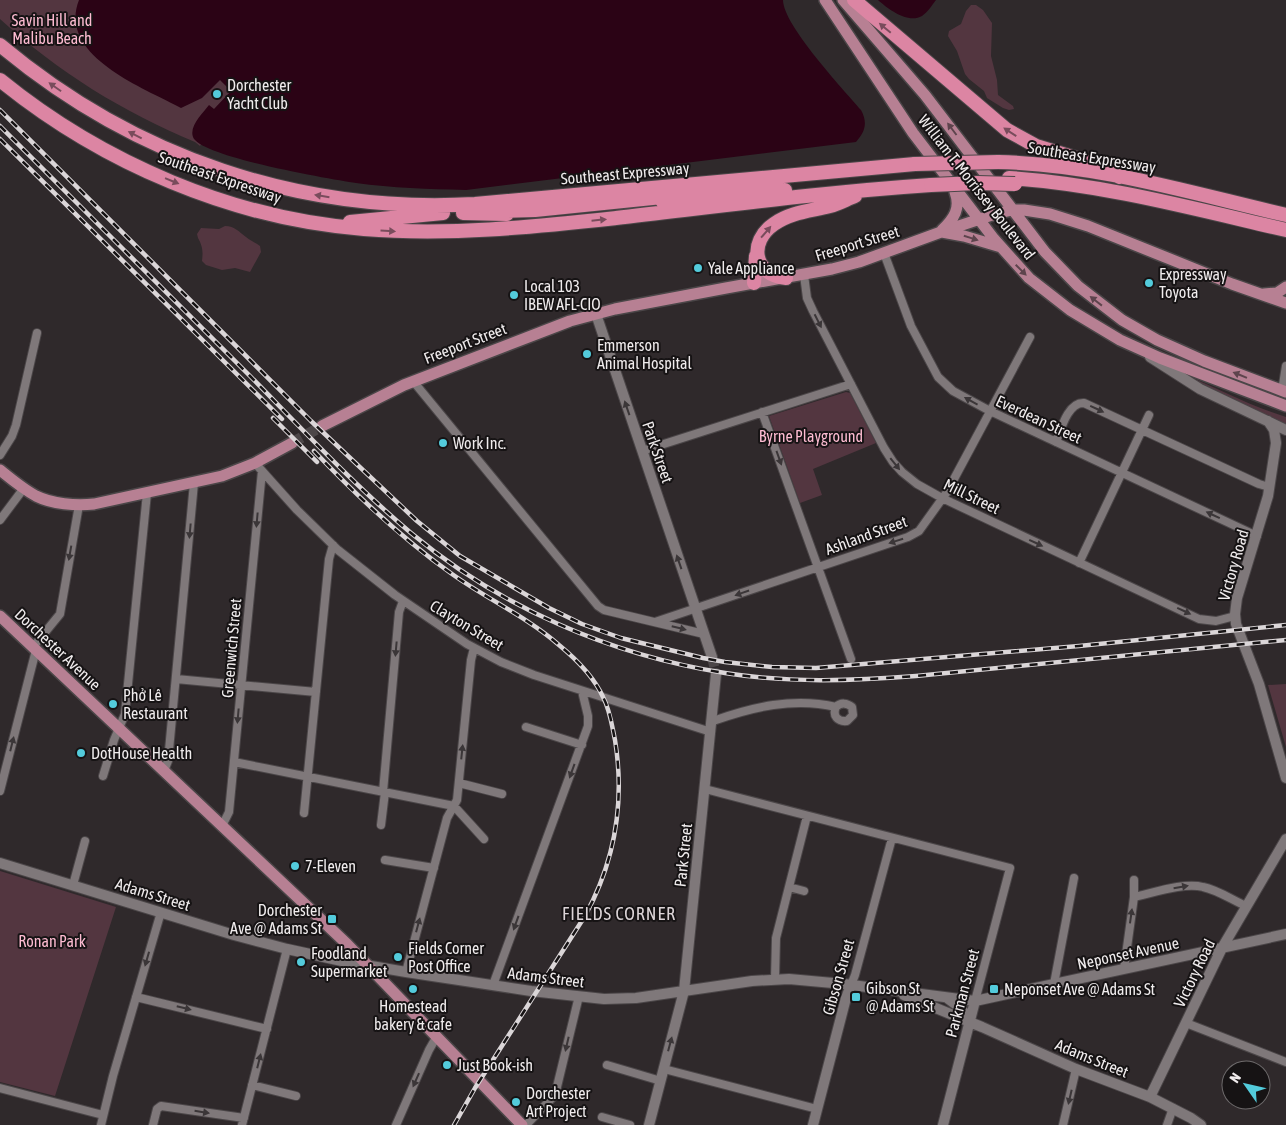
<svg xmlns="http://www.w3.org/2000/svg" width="1286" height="1125" font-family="'Asap Condensed',sans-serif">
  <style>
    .green { fill: #533640 }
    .water { fill: #2b0315 }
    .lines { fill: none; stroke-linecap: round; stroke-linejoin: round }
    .secondary-tunnel { stroke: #4c4648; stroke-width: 10; stroke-dasharray: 10 5; stroke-linecap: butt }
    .primary-tunnel { stroke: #4c4648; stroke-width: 11; stroke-dasharray: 11 5.5; stroke-linecap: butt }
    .street-casing { stroke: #4b4648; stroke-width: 10 }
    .secondary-casing { stroke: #4b4648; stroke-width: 12 }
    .primary-casing { stroke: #4b4648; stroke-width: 14 }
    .highway-casing { stroke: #4b4648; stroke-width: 16 }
    .street { stroke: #7f787a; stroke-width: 8 }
    .secondary { stroke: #7f787a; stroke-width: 10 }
    .primary { stroke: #b78093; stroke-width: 11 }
    .highway { stroke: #dc85a3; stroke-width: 14 }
    .rail-casing { stroke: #dbd6d8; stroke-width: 4.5 }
    .rail { stroke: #161314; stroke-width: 2.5; stroke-dasharray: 8; stroke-linecap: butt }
    .highway-bridge-casing { stroke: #4b4648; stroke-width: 16; stroke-linecap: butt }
    .highway-bridge { stroke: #dc85a3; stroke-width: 14 }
    .oneway { fill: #794c5c }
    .oneway2 { fill: #5e444d }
    .oneway3 { fill: #3b3638 }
    .poi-dot { fill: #53cbdb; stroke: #161314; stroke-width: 2 }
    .labels { text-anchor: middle; stroke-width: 4; stroke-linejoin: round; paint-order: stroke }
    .park-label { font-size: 16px; fill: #febcd2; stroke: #161314 }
    .poi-label { font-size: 16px; fill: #f0eced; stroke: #161314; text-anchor: start }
    .street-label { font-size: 16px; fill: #f0eced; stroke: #161314 }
    .neighbourhood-label { font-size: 18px; letter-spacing: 1px; fill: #dcd4d7; stroke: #161314 }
  </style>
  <rect width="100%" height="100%" fill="#2f292b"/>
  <!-- green -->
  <path class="green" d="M0,0H153L237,82L200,146L195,142C123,112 58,72 0,19Z
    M971,5H976L983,10L992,23L991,56L997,80L998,95L1013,106L1014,109L1009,110L1003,108L987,98L984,91L969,79L965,74L957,51L948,36L949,31L961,24L966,11Z
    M225,226C235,226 239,232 246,237C251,241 256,243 260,246L261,252L250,272L235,268L222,270L206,265L202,261C203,252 203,247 198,238L197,234L201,228L219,229Z
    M1183,374C1217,388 1250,406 1286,417V425L1196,382Z
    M846,392L850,393L876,443L813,469L822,495L800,503L769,416Z
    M1286,684V747L1268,685Z
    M0,871L116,907L55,1096L0,1082Z"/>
  <!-- water -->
  <path class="water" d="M79,0H783C783,25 843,89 861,110C868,123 865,132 856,142L466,190C429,189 392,188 356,183C331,179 200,157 193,137C189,126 203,113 209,105L214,109L231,91L220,80L202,98L181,108C144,88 57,56 79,0Z
    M878,0H936C932,5 928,12 922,16C908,24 888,9 878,0Z"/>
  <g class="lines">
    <!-- secondary-tunnel -->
    <path class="secondary-tunnel" d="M712,657L716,674"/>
    <!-- primary-tunnel -->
    <path class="primary-tunnel" d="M292,443L322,426"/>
    <!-- street casing -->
    <g class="street-casing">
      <path id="street" d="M884,253L911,326L938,377L953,391L990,411L1257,536
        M804,275L807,298L813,311L884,448L893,462L902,472L917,484L942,498L1199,619L1216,621L1235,616
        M413,381L598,606L604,610L704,634
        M1282,391L1286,366
        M762,412L851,659
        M1056,442C1061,429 1068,402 1084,403L1259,484L1269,487
        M642,451L851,384
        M0,455L12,436L16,425L37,333
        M255,463L297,510L338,550L395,595L467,644L501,662L534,675L711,732
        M0,520L24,488
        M1079,563L1149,415
        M655,622L908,537L919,531L947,492L1030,337
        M33,647L60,614L79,505
        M176,679L316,692
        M713,721C752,707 794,697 836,707C841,702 847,703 852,707L853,715L847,721C838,722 832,716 836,707
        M526,727L582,745
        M234,762L454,806L484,839
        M164,771L168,761L194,483
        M103,776L114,740L125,714L147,493
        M459,783L502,794
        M705,789L1010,868L975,1001
        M0,791L36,650
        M383,792L399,612L403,601
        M304,813L329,559L333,545
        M381,825L385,792
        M222,826L229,812L262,471
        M385,860L434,868
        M73,885L85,841
        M789,887L804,891
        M1134,897C1153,893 1184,882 1203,887C1218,890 1232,900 1246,906
        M1124,969L1134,897V880
        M406,972L447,818L457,800L471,660L474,648
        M775,979L776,938L807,816
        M1054,984L1074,878
        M493,985L588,726V716L582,691
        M851,985L855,975L892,838
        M136,997L267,1029
        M1186,1023L1286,1062
        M607,1065L661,1081
        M664,1069L817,1109
        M252,1085L296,1096
        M0,1088L103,1115
        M602,1117L630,1125
        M101,1125L113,1076L161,912
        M153,1125L157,1109L161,1106L244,1118
        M242,1125L287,949
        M396,1125L429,1050L437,1036
        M526,1125L555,1095L579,996
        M1063,1125L1076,1069
        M1167,1125L1173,1108"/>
    </g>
    <!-- secondary casing -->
    <g class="secondary-casing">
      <path id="secondary" d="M596,314L712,657
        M1150,357L1200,389L1286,430
        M1268,421L1274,430L1276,443L1268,496L1237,598L1235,614L1236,624L1259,684L1286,778
        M0,863L234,935L287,949L342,961L406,972L531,991L604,999L636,998L752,981L789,979L844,984L975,1001L1286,934
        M904,995L982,1027L1076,1069L1150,1097L1191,1118L1201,1125
        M947,998L962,1009L970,1022
        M1150,1097L1222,948L1286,839
        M649,1125L684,991L716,674
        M813,1125L846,998L851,985
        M943,1125L975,1001"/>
    </g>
    <!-- primary casing -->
    <g class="primary-casing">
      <path id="primary" d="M825,0L913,133L994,239L1029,278L1070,310L1120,340L1160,358L1286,406
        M843,0L925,95L1045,252L1078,286L1122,320L1157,340L1204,361L1286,392
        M942,230C954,219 961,208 955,192
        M942,232L964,236L1001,247
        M1264,294L1277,293L1286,287
        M322,426L404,385L570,321L615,309L726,288L832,269L859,262L941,232L995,214L1012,210H1024L1050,214L1088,226L1232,284L1286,303
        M0,470C11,479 23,489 36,496C52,504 76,506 94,504L222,476L255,463L292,443
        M0,616L347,944L522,1125"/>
    </g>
    <!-- highway casing -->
    <g class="highway-casing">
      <path id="highway" d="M854,0L1007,130L1036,146L1082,160L1120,177
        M0,45C135,158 300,214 475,204L915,164
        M0,80C102,163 233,219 364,229C449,236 532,227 616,218C721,206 826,192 931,185
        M998,162C1096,164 1191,193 1286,215
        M1009,178C1103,184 1195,209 1286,230
        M662,201L785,190
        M497,211L535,210L672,196
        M463,213L507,214
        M350,222L443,213
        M786,278C753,275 748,242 774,224C791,212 811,211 830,206C838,204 847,199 855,196
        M754,283L756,256"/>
    </g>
    <!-- street -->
    <use href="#street" class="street"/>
    <!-- secondary -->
    <use href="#secondary" class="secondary"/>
    <!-- primary -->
    <use href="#primary" class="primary"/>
    <!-- highway -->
    <use href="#highway" class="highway"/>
    <!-- rail casing -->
    <g class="rail-casing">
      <path id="rail" d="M0,110L311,421L417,521L460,556L549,608L582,624L621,638L703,658L725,662L772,667L816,668L1079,646L1286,625
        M0,126C83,209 167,293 250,376C302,429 354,485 411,533C500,607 610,655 725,673C788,683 852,681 916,676L1286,640
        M0,139L282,419
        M273,418L317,462
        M314,451C357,496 401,538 452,574C487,599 527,617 559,645C576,659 594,677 603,697C610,710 612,726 615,740C625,802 615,861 585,916L475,1088L454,1125"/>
    </g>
    <!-- rail -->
    <use href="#rail" class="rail"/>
    <!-- highway-bridge casing -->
    <g class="highway-bridge-casing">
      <path id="highway-bridge" d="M915,164L998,162
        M931,185L977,183L1015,184"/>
    </g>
    <!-- highway-bridge -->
    <use href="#highway-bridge" class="highway-bridge"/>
  </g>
  <!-- one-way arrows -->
  <defs><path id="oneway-solid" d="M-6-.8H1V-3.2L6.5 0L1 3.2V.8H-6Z" transform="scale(1.25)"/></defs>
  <g class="oneway">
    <use href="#oneway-solid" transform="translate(885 28) rotate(-140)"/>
    <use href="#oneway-solid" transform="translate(55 87) rotate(-145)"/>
    <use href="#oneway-solid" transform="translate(1010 132) rotate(-147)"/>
    <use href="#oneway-solid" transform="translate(135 135) rotate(-153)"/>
    <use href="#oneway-solid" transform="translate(172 181) rotate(22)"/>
    <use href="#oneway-solid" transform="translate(322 196) rotate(-171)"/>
    <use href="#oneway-solid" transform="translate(599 220) rotate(-6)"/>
    <use href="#oneway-solid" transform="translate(388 231) rotate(3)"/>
    <use href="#oneway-solid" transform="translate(766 232) rotate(-49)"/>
  </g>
  <g class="oneway2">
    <use href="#oneway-solid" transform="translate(952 129) rotate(-127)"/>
    <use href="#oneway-solid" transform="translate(971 238) rotate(17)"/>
    <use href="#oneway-solid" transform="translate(1021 270) rotate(45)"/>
    <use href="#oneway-solid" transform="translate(1096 301) rotate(-142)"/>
    <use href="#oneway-solid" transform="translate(1240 375) rotate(-158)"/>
  </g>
  <g class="oneway3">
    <use href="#oneway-solid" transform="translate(818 321) rotate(63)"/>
    <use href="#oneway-solid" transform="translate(971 401) rotate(-151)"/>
    <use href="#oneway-solid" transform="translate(627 408) rotate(-109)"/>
    <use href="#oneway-solid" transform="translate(1097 409) rotate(25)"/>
    <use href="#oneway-solid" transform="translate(779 458) rotate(70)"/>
    <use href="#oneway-solid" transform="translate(895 464) rotate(51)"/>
    <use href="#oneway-solid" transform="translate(1213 515) rotate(-155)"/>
    <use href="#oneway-solid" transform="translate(257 520) rotate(95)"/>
    <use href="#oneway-solid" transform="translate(190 531) rotate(95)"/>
    <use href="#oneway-solid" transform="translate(896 541) rotate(162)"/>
    <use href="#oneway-solid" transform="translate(1036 543) rotate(25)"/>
    <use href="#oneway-solid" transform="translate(70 553) rotate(100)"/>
    <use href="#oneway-solid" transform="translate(679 562) rotate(-109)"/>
    <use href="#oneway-solid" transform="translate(742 593) rotate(161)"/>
    <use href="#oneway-solid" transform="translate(1184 611) rotate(25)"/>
    <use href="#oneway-solid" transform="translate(679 628) rotate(14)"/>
    <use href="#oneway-solid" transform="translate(396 649) rotate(95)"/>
    <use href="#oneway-solid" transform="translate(238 716) rotate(95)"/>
    <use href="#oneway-solid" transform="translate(12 744) rotate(-76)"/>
    <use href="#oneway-solid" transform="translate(462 752) rotate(-84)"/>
    <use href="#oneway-solid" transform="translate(572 771) rotate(110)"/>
    <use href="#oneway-solid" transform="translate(1181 887) rotate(-10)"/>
    <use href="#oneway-solid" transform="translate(1131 916) rotate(-82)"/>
    <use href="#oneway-solid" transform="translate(516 923) rotate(110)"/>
    <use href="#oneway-solid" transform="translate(418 925) rotate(-75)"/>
    <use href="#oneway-solid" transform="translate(147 959) rotate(106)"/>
    <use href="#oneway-solid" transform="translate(184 1008) rotate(14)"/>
    <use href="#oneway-solid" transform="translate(567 1044) rotate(103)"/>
    <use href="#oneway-solid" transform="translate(670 1044) rotate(-75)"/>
    <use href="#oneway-solid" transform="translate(259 1061) rotate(-76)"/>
    <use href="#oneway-solid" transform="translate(416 1080) rotate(114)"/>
    <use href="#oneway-solid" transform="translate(1070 1097) rotate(103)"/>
    <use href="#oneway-solid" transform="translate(202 1112) rotate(9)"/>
  </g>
  <!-- markers -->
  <g class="poi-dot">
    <circle cx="217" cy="94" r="5"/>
    <circle cx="698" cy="268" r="5"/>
    <circle cx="1149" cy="283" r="5"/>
    <circle cx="514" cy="295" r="5"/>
    <circle cx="587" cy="354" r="5"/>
    <circle cx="443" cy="443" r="5"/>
    <circle cx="113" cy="704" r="5"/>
    <circle cx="81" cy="753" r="5"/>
    <circle cx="295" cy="866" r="5"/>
    <rect x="327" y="914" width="10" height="10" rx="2.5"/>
    <circle cx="398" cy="957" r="5"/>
    <circle cx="301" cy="962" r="5"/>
    <circle cx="413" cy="989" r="5"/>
    <rect x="989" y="984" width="10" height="10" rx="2.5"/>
    <rect x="851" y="992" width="10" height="10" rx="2.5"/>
    <circle cx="447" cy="1065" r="5"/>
    <circle cx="516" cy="1102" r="5"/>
  </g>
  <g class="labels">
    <!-- park labels -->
    <g class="park-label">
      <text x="52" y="26">Savin Hill and<tspan x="52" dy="18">Malibu Beach</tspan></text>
      <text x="811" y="442">Byrne Playground</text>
      <text x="52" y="947">Ronan Park</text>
    </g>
    <!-- poi labels -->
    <g class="poi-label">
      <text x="227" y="91">Dorchester<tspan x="227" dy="18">Yacht Club</tspan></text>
      <text x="708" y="274">Yale Appliance</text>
      <text x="1159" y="280">Expressway<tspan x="1159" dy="18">Toyota</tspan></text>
      <text x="524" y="292">Local 103<tspan x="524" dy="18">IBEW AFL-CIO</tspan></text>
      <text x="597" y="351">Emmerson<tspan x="597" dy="18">Animal Hospital</tspan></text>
      <text x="453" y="449">Work Inc.</text>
      <text x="123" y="701">Phở Lê<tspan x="123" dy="18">Restaurant</tspan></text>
      <text x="91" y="759">DotHouse Health</text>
      <text x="305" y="872">7-Eleven</text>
      <text x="322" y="916" text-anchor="end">Dorchester<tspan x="322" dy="18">Ave @ Adams St</tspan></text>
      <text x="408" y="954">Fields Corner<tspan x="408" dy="18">Post Office</tspan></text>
      <text x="311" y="959">Foodland<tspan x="311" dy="18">Supermarket</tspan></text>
      <text x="866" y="994">Gibson St<tspan x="866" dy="18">@ Adams St</tspan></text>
      <text x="1004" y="995">Neponset Ave @ Adams St</text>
      <text x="413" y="1012" text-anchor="middle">Homestead<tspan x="413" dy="18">bakery &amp; cafe</tspan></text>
      <text x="457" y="1071">Just Book-ish</text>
      <text x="526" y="1099">Dorchester<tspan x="526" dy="18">Art Project</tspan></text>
    </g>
    <!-- street labels -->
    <g class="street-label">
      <text transform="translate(1092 157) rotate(9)" y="6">Southeast Expressway</text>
      <text transform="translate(625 173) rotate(-5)" y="6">Southeast Expressway</text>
      <text transform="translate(220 177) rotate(19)" y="6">Southeast Expressway</text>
      <text transform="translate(977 187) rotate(52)" y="6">William T. Morrissey Boulevard</text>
      <text transform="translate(857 243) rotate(-17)" y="6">Freeport Street</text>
      <text transform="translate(465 343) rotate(-21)" y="6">Freeport Street</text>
      <text transform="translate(1039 419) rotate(25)" y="6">Everdean Street</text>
      <text transform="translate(658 452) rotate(71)" y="6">Park Street</text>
      <text transform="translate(972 496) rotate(26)" y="6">Mill Street</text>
      <text transform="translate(866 535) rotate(-20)" y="6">Ashland Street</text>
      <text transform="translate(1233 565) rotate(-74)" y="6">Victory Road</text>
      <text transform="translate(467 625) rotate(31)" y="6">Clayton Street</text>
      <text transform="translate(231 648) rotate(-85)" y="6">Greenwich Street</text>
      <text transform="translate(58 649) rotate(43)" y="6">Dorchester Avenue</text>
      <text transform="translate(683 855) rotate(-84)" y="6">Park Street</text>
      <text transform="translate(153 894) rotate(17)" y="6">Adams Street</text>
      <text transform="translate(1128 953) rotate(-12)" y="6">Neponset Avenue</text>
      <text transform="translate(1194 973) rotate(-64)" y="6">Victory Road</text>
      <text transform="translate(546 977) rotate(7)" y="6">Adams Street</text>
      <text transform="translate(838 977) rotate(-74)" y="6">Gibson Street</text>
      <text transform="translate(962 993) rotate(-75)" y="6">Parkman Street</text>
      <text transform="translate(1092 1058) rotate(22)" y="6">Adams Street</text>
    </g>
    <!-- neighbourhood labels -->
    <g class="neighbourhood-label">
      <text x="619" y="920">FIELDS CORNER</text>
    </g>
  </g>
  <!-- north arrow -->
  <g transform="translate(1246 1085) rotate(304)"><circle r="24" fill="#161314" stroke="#6d6a6b"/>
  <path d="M0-4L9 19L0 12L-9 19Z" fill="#53cbdb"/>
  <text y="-8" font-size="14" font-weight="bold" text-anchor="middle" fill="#f0eced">N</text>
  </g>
</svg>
